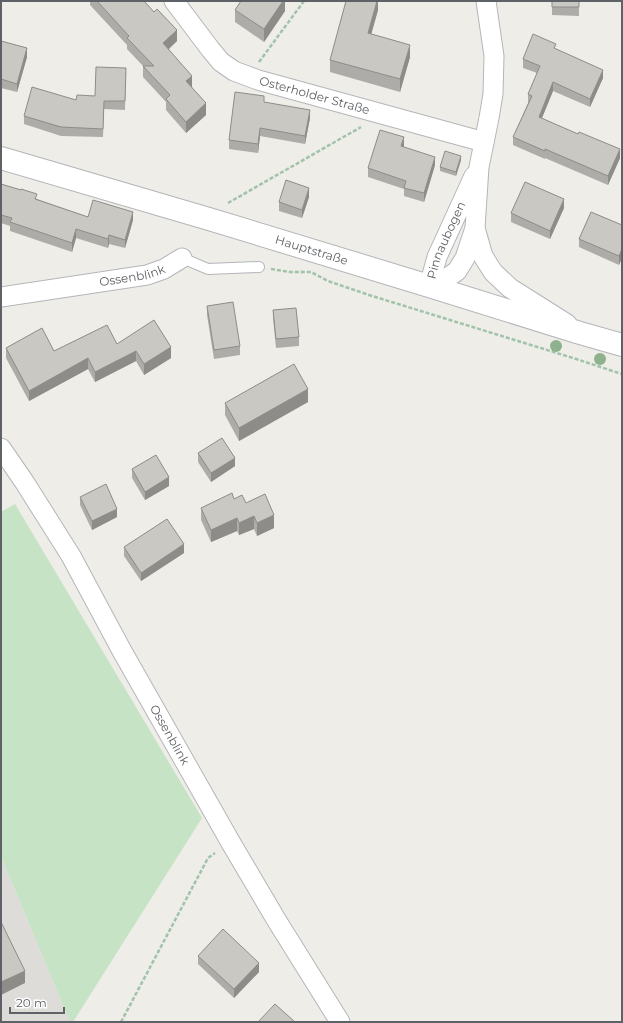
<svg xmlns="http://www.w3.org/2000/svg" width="623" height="1023" font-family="Montserrat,sans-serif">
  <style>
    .industrial { fill: #dddcd9 }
    .green { fill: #c6e3c6 }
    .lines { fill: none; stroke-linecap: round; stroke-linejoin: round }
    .service-casing { stroke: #b4b6ba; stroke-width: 12 }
    .minor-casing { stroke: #b4b6ba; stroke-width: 21 }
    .secondary-casing { stroke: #b3b5b9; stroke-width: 24 }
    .path { stroke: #a0c3aa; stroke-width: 2.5; stroke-dasharray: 4 2; stroke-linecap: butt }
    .service { stroke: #fff; stroke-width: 10 }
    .minor { stroke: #fff; stroke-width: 19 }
    .secondary { stroke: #fff; stroke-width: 22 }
    .tree { fill: #8eb28d }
    .wall { fill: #aeaca8 }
    .shaded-wall { fill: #8d8c88 }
    .building { fill: #cac8c3; stroke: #8d8c88 }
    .labels { text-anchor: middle; stroke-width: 3; stroke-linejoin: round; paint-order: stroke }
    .street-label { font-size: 12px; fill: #5e6165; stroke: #fff }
  </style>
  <rect width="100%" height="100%" fill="#eeede7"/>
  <!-- industrial -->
  <path class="industrial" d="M1,856L70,1022H1Z"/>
  <!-- green -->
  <path class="green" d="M15,504L202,818L73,1022H70L1,856V512Z"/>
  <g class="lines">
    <!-- service casing -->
    <g class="service-casing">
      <path id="service" d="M182,258L208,269L259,267"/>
    </g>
    <!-- minor casing -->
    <g class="minor-casing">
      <g id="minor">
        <path id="s1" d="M174,1L211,50L221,62L234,71L258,80L484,142"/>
        <path d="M475,228L483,256L493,272L510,288L567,324"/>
        <path d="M429,286L444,280L457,271L465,258L475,228L479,167L489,118L493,94L494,56L486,1"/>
        <path id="s2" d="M429,286L437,257L474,176"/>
        <path id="s3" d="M1,297L147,275L164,269L182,258"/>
        <path id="s4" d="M1,448L25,483L71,556L122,651L231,843L277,921L340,1022"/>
      </g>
    </g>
    <!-- secondary casing -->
    <g class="secondary-casing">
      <g id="secondary">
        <path id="s5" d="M1,158L209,219L429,286L580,333L622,345"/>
      </g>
    </g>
    <!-- path -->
    <path class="path" d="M259,62L304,1
      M228,203L361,127
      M271,269L290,272H311L328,281L369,295L573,358L622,374
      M121,1022L208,858L215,853"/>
    <!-- service -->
    <use href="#service" class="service"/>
    <!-- minor -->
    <use href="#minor" class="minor"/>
    <!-- secondary -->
    <use href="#secondary" class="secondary"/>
  </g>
  <!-- trees -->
  <g class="tree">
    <circle cx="556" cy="346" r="6"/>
    <circle cx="600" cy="359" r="6"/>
  </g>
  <!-- wall -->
  <path class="wall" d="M90,1H144L177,41L169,49L192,87L206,115L186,133L166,110V102L143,77V66L127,49V45L90,5Z
    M285,1V11L264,42L235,22V10Z
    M378,1V10L371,34L410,57L400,92L330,72V60Z
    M552,1H579V16L552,15Z
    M1,41L27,57L17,92L1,88Z
    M556,49L603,78L590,107L553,91L542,118L620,158L608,185L545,158V159L513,145V137L528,103V94L537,73L523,68V59Z
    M126,68L125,110L104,109L103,137L61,136L24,124V116L95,96Z
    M264,102L310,118L305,144L260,136L258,153L229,149V140Z
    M404,146V147L435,165L424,202L404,196V189L368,177V168Z
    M461,160L456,176L440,171V167Z
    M1,184L21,190L37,199L88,217L133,220L125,248L109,244L108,248L76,238L72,252L10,231V226L1,223Z
    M309,197L302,218L279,211V202Z
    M564,208L550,239L511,222V213Z
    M622,225V258L619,265L579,247V239Z
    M207,306L240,346V355L214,359L207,315Z
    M273,310L299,337V346L276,348L273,318Z
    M117,344L171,358L144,375L136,361L95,382L88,369L29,401L6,358V348L54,351Z
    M308,402L239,441L225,415V403Z
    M198,453L235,466L211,482L198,462Z
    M132,469L169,486L145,500L132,478Z
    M80,497L117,517L92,530L80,505Z
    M234,499L246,503L274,528L257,536L254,529L239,535L237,531L211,542L201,520V508Z
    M124,547L184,553L141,581L124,556Z
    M198,956L259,972L234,998L198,964Z"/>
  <!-- shaded-wall -->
  <path class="shaded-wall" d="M280,1H285V11L264,42V29Z
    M377,1H378V10L368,46V33Z
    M177,30V41L163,54V43Z
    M410,45V57L400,92V79Z
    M27,48V57L17,92V84Z
    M603,70V78L590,107V99Z
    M192,76V87L186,92V81Z
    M553,82V91L539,125V117Z
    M206,103V115L186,133V122Z
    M310,110V118L305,144V136Z
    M260,128V136L258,153V144Z
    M404,137V146L401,155V146Z
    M620,149V158L608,185V176Z
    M461,156V160L456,176V172Z
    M435,157V165L424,202V193Z
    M309,188V197L302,218V210Z
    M564,199V208L550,239V231Z
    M133,212V220L125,248V240Z
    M76,229V238L72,252V243Z
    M109,235V244L108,248V239Z
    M622,249V258L619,265V256Z
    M171,347V358L144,375V364Z
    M136,351V361L95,382V372Z
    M88,358V369L29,401V391Z
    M308,389V402L239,441V428Z
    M235,458V466L211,482V473Z
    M169,477V486L145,500V492Z
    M117,509V517L92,530V521Z
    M274,515V528L257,536V523Z
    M254,516V529L239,535V523Z
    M237,518V531L211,542V530Z
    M184,544V553L141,581V573Z
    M259,963V972L234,998V989Z
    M25,971V983L1,995V982Z"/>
  <!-- building -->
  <path class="building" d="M97,1H144L154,12L157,9L177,30L163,43L192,76L186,81L206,103L186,122L166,99L170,95L143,66H154L127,38L129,36Z
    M241,1H283L264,29L235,10Z
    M346,1H377L368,33L410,45L400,79L330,60Z
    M552,1H579V7H552Z
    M533,34L556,44L554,48L603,70L590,99L553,82L539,117L578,134L579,132L620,149L608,176L545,149V151L513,137L532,96L528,94L540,66L523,59Z
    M1,41L27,48L17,84L1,79Z
    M96,67L126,68L125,101H104L103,129L61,127L24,116L32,87L76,100L77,95L95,96Z
    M235,92L264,96V102L310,110L305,136L260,128L258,144L229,140Z
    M380,130L404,137L401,146L435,157L424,193L404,188L406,181L368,168Z
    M445,151L461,156L456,172L440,167Z
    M286,180L309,188L302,210L279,202Z
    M525,182L564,199L550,231L511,213Z
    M1,184L21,190V189L37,194L35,199L88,217L93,200L133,212L125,240L109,235L108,239L76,229L72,243L10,222L12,218L1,215Z
    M591,212L622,225V249L619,256L579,239Z
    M233,302L240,346L214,350L207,306Z
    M296,308L299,337L276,339L273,310Z
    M154,320L171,347L144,364L136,351L95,372L88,358L29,391L6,348L42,328L54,351L107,325L117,344Z
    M294,364L308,389L239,428L225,403Z
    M222,438L235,458L211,473L198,453Z
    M156,455L169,477L145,492L132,469Z
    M106,484L117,509L92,521L80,497Z
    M232,493L234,499L242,495L246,503L265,494L274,515L257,523L254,516L239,523L237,518L211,530L201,508Z
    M167,519L184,544L141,573L124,547Z
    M1,922L25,971L1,982Z
    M223,929L259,963L234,989L198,956Z
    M275,1004L295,1022H258Z"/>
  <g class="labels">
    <!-- street labels -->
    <g class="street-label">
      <text dy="4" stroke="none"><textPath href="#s1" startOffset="177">Osterholder Straße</textPath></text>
      <text dy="4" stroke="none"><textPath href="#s2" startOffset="49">Pinnaubogen</textPath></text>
      <text dy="4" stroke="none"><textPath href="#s5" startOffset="324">Hauptstraße</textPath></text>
      <text dy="4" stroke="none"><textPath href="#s3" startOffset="133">Ossenblink</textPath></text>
      <text dy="4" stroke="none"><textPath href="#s4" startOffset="333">Ossenblink</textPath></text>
    </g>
  </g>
  <!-- border -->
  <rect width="623" height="1023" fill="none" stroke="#5e6165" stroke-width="4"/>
  <!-- scale -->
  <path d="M10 1007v6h54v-6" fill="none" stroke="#5e6165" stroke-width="2"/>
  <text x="16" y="1007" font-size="12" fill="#5e6165" stroke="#ffffff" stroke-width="3" paint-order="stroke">20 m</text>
</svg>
